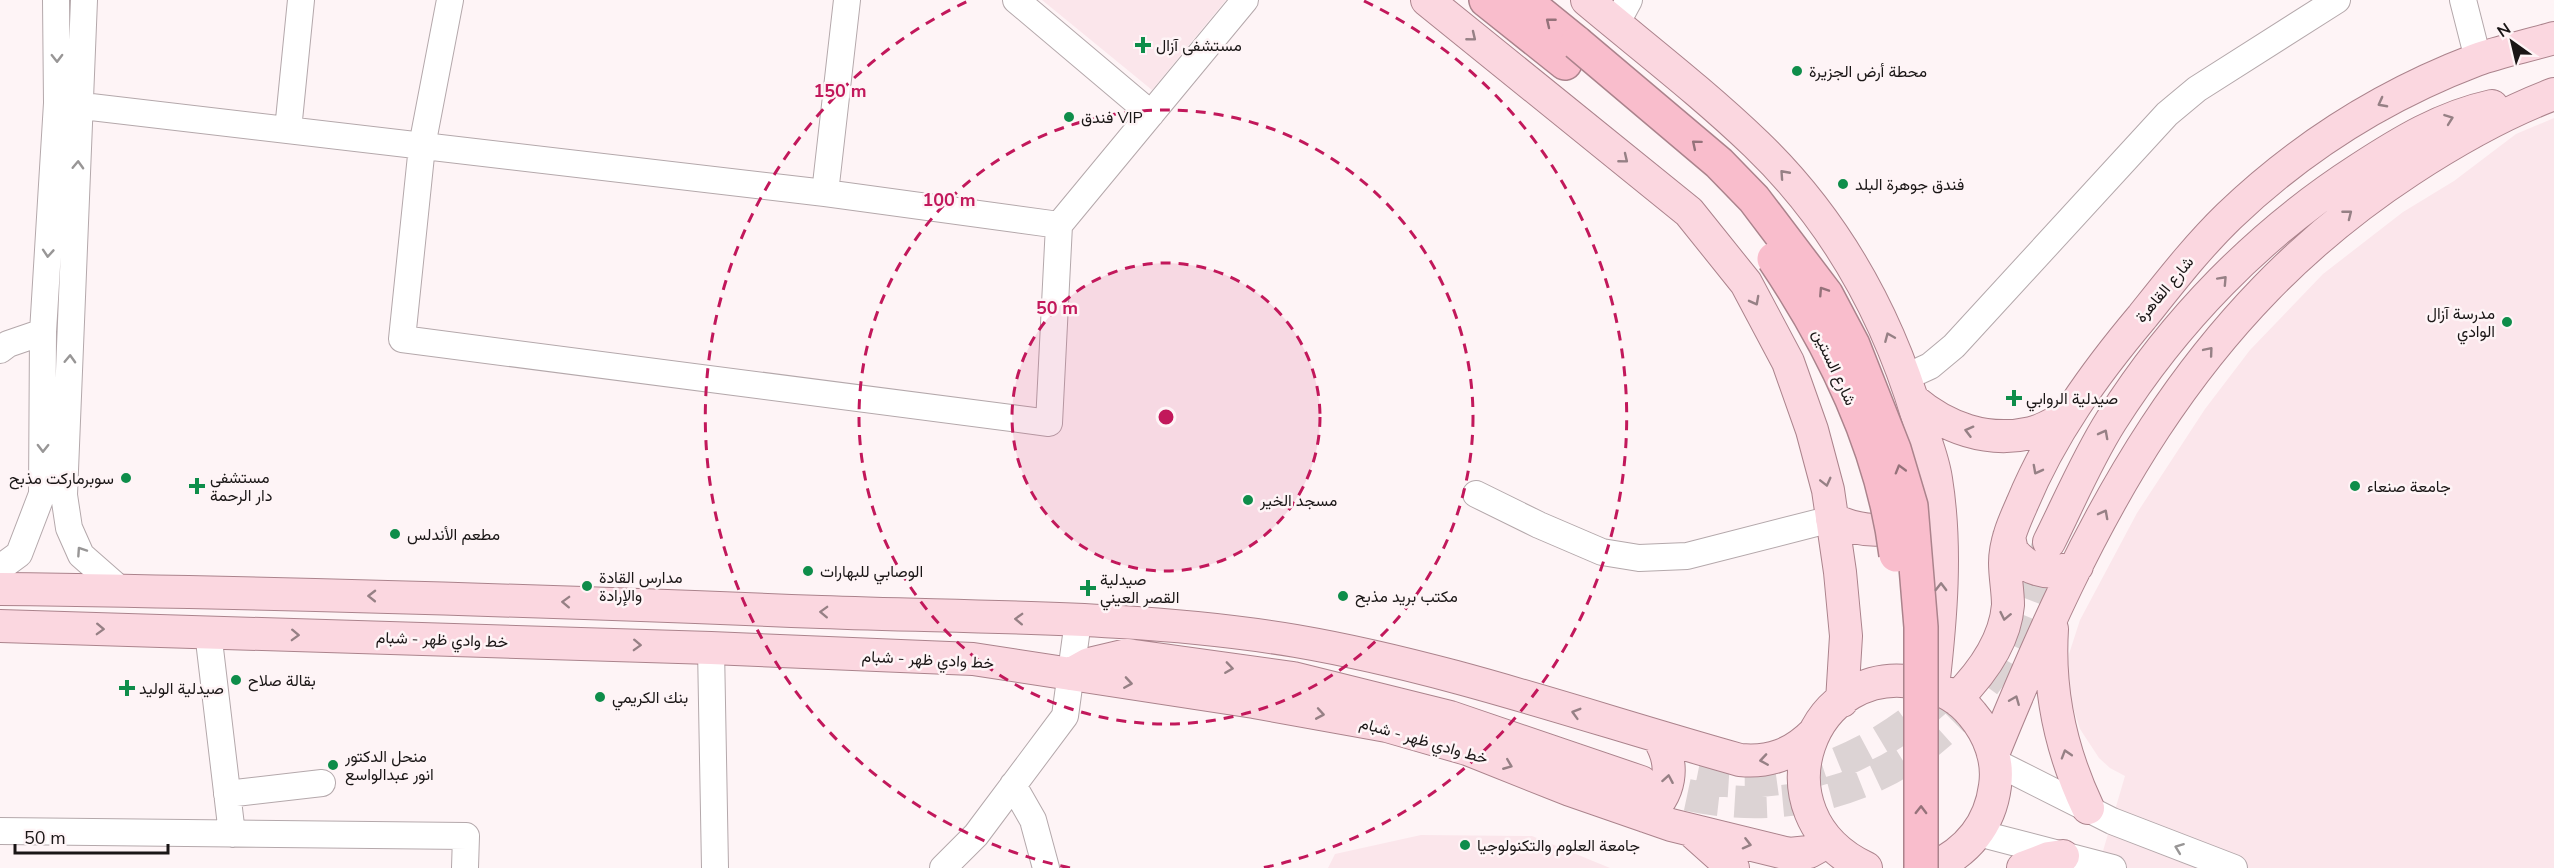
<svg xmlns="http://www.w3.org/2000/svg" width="2554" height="868" font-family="'Nunito Sans',Vazirmatn,sans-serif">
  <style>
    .built { fill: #fbe6eb }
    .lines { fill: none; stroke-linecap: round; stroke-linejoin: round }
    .major-tunnel { stroke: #dcd3d4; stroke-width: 32; stroke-dasharray: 32 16; stroke-linecap: butt }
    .minor-casing { stroke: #b4a8ab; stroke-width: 28 }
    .major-casing { stroke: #ab838c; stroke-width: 34 }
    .highway-casing { stroke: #ab838c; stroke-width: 36 }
    .minor { stroke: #fff; stroke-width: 26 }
    .major { stroke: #fbd7e0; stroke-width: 32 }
    .highway { stroke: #f9bdcc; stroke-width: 33 }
    .highway-bridge-casing { stroke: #ab838c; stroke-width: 36; stroke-linecap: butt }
    .highway-bridge { stroke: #f9bdcc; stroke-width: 33 }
    .oneway { stroke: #95727a }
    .oneway2 { stroke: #968085 }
    .oneway3 { stroke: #989696 }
    .ring { fill: none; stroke: #c2185b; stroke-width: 3; stroke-dasharray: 10 8 }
    .poi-dot { fill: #0e8d4a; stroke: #fef4f6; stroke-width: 2 }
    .labels { text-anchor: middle; stroke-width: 5; stroke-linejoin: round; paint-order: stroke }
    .poi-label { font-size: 16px; fill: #1a1616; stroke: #fef4f6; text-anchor: start }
    .street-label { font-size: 16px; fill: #1a1616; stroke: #fef4f6 }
    .centre { fill: #c2185b; stroke: #fef4f6; stroke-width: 3 }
    .ring-label { font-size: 18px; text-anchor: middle; font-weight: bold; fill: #c2185b; stroke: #fef4f6; stroke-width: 5; stroke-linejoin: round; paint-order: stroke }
  </style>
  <rect width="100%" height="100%" fill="#fef4f6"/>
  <!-- built -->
  <path class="built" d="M1042,0H1226L1152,90Z
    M2554,118V868H2098L2125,776L2110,768L2099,758L2080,729L2067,689L2069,654L2080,620L2137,513L2205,409L2250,350L2323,274L2403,212L2454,181L2516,134Z
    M1421,835L1532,836L1610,868H1328L1335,854Z"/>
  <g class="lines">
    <!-- major-tunnel -->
    <path class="major-tunnel" d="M1697,777C1788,795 1870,759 1937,700
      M1641,782C1772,828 1907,796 1989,678C2016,638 2031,590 2048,545"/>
    <!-- minor casing -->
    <g class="minor-casing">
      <path id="minor" d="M84,0L64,495L69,528L81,555L122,591
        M450,0L422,146L402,339L1049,423L1059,225
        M1016,0L1151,114
        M2463,0L2478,59
        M1616,24L1629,0
        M57,103L825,193L1059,225L1245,0
        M288,130L301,0
        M825,193L847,0
        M0,350L8,344L43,332
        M1906,377L1930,366L1954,346L2167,114L2197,89L2337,0
        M1476,494L1539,525L1602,552L1639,558L1687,556L1832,519
        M0,568L19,554L42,494L43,332L57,103L56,0
        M208,632L232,834
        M711,648L715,868
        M1995,762L2112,821L2234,868
        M1013,785L1033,820L1046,868
        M227,794L322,783
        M0,831L466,836L465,868
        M1978,833L2113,868
        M943,868L976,835L1065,716L1078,621"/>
    </g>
    <!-- major casing -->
    <g class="major-casing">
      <path id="major" d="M1427,0L1689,212L1746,283L1788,362L1812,430L1828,490L1840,572L1846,636L1842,701
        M1587,0C1643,47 1703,93 1756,144C1835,220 1887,314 1918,418C1924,438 1933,458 1936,479C1947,547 1941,618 1933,687
        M1913,400C1946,428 1987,443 2031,433C2042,431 2054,423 2065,418
        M1832,519C1861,533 1888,534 1917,519
        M2009,537L2012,551C2030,573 2051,576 2077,566
        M2049,542C2069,502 2087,459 2111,421C2174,321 2259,234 2358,170C2401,142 2442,117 2492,106
        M0,589C274,592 547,601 821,612C979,618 1140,615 1296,641C1447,667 1593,719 1740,760C1770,763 1793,754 1814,733
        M0,626L711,648L973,659L1254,702L1387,726L1467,749L1570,790L1671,825L1789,854L1809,852L1827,842
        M2052,629C2048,692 2061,751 2088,808
        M1071,674L1089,664L1127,655L1293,678L1450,717L1641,782
        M1956,699C1981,674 2005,642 2008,605C2008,591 2005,577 2005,563C2005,542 2014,522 2022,504C2051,434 2094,374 2142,317C2170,282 2197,247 2229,216C2300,148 2384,95 2476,60C2501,51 2528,46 2554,38
        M1993,754C2089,518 2190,314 2410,170C2456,140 2503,113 2554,94
        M1645,816C1671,795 1676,765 1658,737
        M1694,833L1733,868
        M1866,868C1751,814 1811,656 1923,684C1942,689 1960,699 1972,714C1989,734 1999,760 1995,786C1990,825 1967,852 1932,868
        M2023,868L2049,858L2063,856"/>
    </g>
    <!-- highway casing -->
    <g class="highway-casing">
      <path id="highway" d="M1486,0L1565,63
        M1524,0L1577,43"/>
    </g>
    <!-- minor -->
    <use href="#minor" class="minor"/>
    <!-- major -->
    <use href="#major" class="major"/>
    <!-- highway -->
    <use href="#highway" class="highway"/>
    <!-- highway-bridge casing -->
    <g class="highway-bridge-casing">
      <path id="highway-bridge" d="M1577,43L1719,163L1754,199L1826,294L1853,345L1894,449L1911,506L1921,627V868
        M1774,259C1833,347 1883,449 1896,555"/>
    </g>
    <!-- highway-bridge -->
    <use href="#highway-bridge" class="highway-bridge"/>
  </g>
  <!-- one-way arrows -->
  <defs><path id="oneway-chevron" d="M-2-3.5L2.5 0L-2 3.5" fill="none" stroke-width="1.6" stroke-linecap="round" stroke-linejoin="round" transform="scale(1.5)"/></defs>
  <g class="oneway">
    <use href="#oneway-chevron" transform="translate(1550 22) rotate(-141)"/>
    <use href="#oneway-chevron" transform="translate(1696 144) rotate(-140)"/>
    <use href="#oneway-chevron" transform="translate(1823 291) rotate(-123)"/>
    <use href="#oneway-chevron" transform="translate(1900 469) rotate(-106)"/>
    <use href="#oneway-chevron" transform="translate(1921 810) rotate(-89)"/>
  </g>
  <g class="oneway2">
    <use href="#oneway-chevron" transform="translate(1472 37) rotate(39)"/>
    <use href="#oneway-chevron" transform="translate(2382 103) rotate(152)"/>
    <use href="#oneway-chevron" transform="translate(2449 119) rotate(-20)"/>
    <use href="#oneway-chevron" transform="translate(1624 159) rotate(39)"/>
    <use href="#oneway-chevron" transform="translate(1784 174) rotate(-132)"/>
    <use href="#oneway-chevron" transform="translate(2348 214) rotate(-38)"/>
    <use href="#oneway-chevron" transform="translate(2223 280) rotate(-47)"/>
    <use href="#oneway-chevron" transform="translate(1755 301) rotate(62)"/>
    <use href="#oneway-chevron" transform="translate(1889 337) rotate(-113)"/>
    <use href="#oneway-chevron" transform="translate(2209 351) rotate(-50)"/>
    <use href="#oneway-chevron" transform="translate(1969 431) rotate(-165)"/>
    <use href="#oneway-chevron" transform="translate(2104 434) rotate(-62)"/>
    <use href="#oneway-chevron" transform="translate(2037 470) rotate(118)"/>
    <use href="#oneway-chevron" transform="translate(1826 482) rotate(76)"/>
    <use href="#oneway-chevron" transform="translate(2104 514) rotate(-62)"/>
    <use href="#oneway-chevron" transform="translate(1941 587) rotate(-89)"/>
    <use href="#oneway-chevron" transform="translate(372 596) rotate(-179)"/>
    <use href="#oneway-chevron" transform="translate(566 602) rotate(-178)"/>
    <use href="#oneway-chevron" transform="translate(824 612) rotate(-178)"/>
    <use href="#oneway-chevron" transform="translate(2005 616) rotate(102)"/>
    <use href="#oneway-chevron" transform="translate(1019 619) rotate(-178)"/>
    <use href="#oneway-chevron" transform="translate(100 629) rotate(2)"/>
    <use href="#oneway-chevron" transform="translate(295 635) rotate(2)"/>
    <use href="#oneway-chevron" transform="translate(637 645) rotate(2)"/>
    <use href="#oneway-chevron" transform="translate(1229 668) rotate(8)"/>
    <use href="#oneway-chevron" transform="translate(1128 683) rotate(9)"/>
    <use href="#oneway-chevron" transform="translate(2015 700) rotate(-68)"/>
    <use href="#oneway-chevron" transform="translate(1576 713) rotate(-164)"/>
    <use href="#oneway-chevron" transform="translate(1320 714) rotate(10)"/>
    <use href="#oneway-chevron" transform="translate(2066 754) rotate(-107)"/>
    <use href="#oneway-chevron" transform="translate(1764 760) rotate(171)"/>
    <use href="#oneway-chevron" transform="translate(1508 765) rotate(22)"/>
    <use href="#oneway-chevron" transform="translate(1668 779) rotate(-80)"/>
    <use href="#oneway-chevron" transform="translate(1747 844) rotate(14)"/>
  </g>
  <g class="oneway3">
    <use href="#oneway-chevron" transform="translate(57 58) rotate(89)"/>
    <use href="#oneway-chevron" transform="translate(78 165) rotate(-88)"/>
    <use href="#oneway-chevron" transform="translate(48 253) rotate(94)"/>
    <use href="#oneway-chevron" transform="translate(70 359) rotate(-88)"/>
    <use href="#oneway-chevron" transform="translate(43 448) rotate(91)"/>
    <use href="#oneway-chevron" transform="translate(81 551) rotate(-124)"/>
    <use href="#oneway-chevron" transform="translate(2179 848) rotate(-159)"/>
  </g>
  <!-- distance rings -->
  <circle cx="1166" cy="417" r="154" fill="#c2185b" fill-opacity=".12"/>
  <g class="ring">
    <circle cx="1166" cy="417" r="154"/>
    <circle cx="1166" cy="417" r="307"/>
    <path d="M1070 868A461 461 0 0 1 968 1M1364 1A461 461 0 0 1 1262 868"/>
  </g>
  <!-- markers -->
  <g class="poi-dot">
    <path d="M1140 36h6v6h6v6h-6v6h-6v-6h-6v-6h6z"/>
    <circle cx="1797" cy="71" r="6"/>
    <circle cx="1069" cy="117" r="6"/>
    <circle cx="1843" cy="184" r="6"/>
    <circle cx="2507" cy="322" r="6"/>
    <path d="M2011 389h6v6h6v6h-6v6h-6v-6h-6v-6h6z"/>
    <circle cx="126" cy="478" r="6"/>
    <path d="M194 477h6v6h6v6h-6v6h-6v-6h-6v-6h6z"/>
    <circle cx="2355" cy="486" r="6"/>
    <circle cx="1248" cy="500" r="6"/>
    <circle cx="395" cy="534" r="6"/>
    <circle cx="808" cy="571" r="6"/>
    <circle cx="587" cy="586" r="6"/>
    <path d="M1085 579h6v6h6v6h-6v6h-6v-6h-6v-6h6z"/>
    <circle cx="1343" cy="596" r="6"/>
    <circle cx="236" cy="680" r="6"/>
    <path d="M124 679h6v6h6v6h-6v6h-6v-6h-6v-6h6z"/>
    <circle cx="600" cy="697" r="6"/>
    <circle cx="333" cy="765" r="6"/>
    <circle cx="1465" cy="845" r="6"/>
  </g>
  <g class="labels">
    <!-- poi labels -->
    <g class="poi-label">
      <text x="1156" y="51">مستشفى آزال</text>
      <text x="1809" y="77">محطة أرض الجزيرة</text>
      <text x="1081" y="123">فندق VIP</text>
      <text x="1855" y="190">فندق جوهرة البلد</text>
      <text x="2495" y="319" text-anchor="end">مدرسة آزال<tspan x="2495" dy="18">الوادي</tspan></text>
      <text x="2026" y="404">صيدلية الروابي</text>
      <text x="210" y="483">مستشفى<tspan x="210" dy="18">دار الرحمة</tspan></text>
      <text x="114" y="484" text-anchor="end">سوبرمارکت مذبح</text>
      <text x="2367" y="492">جامعة صنعاء</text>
      <text x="1260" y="506">مسجد الخير</text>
      <text x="407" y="540">مطعم الأندلس</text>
      <text x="820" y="577">الوصابي للبهارات</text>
      <text x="599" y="583">مدارس القادة<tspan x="599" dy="18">والإرادة</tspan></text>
      <text x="1100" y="585">صيدلية<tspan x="1100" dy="18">القصر العيني</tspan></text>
      <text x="1355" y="602">مكتب بريد مذبح</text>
      <text x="248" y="686">بقالة صلاح</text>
      <text x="139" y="694">صيدلية الوليد</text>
      <text x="612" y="703">بنك الكريمي</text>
      <text x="345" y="762">منحل الدكتور<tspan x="345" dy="18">انور عبدالواسع</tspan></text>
      <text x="1477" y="851">جامعة العلوم والتكنولوجيا</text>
    </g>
    <!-- street labels -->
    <g class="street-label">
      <text transform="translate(2164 289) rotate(-50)" y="6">شارع القاهرة</text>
      <text transform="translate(1835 367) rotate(65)" y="6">شارع الستين</text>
      <text transform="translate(442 639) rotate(2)" y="6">خط وادي ظهر - شبام</text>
      <text transform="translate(928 659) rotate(3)" y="6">خط وادي ظهر - شبام</text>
      <text transform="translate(1424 740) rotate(16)" y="6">خط وادي ظهر - شبام</text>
    </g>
  </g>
  <circle cx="1166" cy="417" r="9" class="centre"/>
  <g class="ring-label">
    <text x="840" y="97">150 m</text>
    <text x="949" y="206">100 m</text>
    <text x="1057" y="314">50 m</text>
  </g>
  <!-- north arrow -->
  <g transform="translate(2512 42) rotate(326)" stroke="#fef4f6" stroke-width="4.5" paint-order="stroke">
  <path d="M0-4.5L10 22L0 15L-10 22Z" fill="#1a1616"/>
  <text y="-9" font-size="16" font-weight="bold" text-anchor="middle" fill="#1a1616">N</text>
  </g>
  <!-- scale -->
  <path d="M15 844v9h153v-9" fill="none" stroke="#1a1616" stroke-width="3"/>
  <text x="24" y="844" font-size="18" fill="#1a1616" stroke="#fef4f6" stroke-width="4.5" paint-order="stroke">50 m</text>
</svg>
